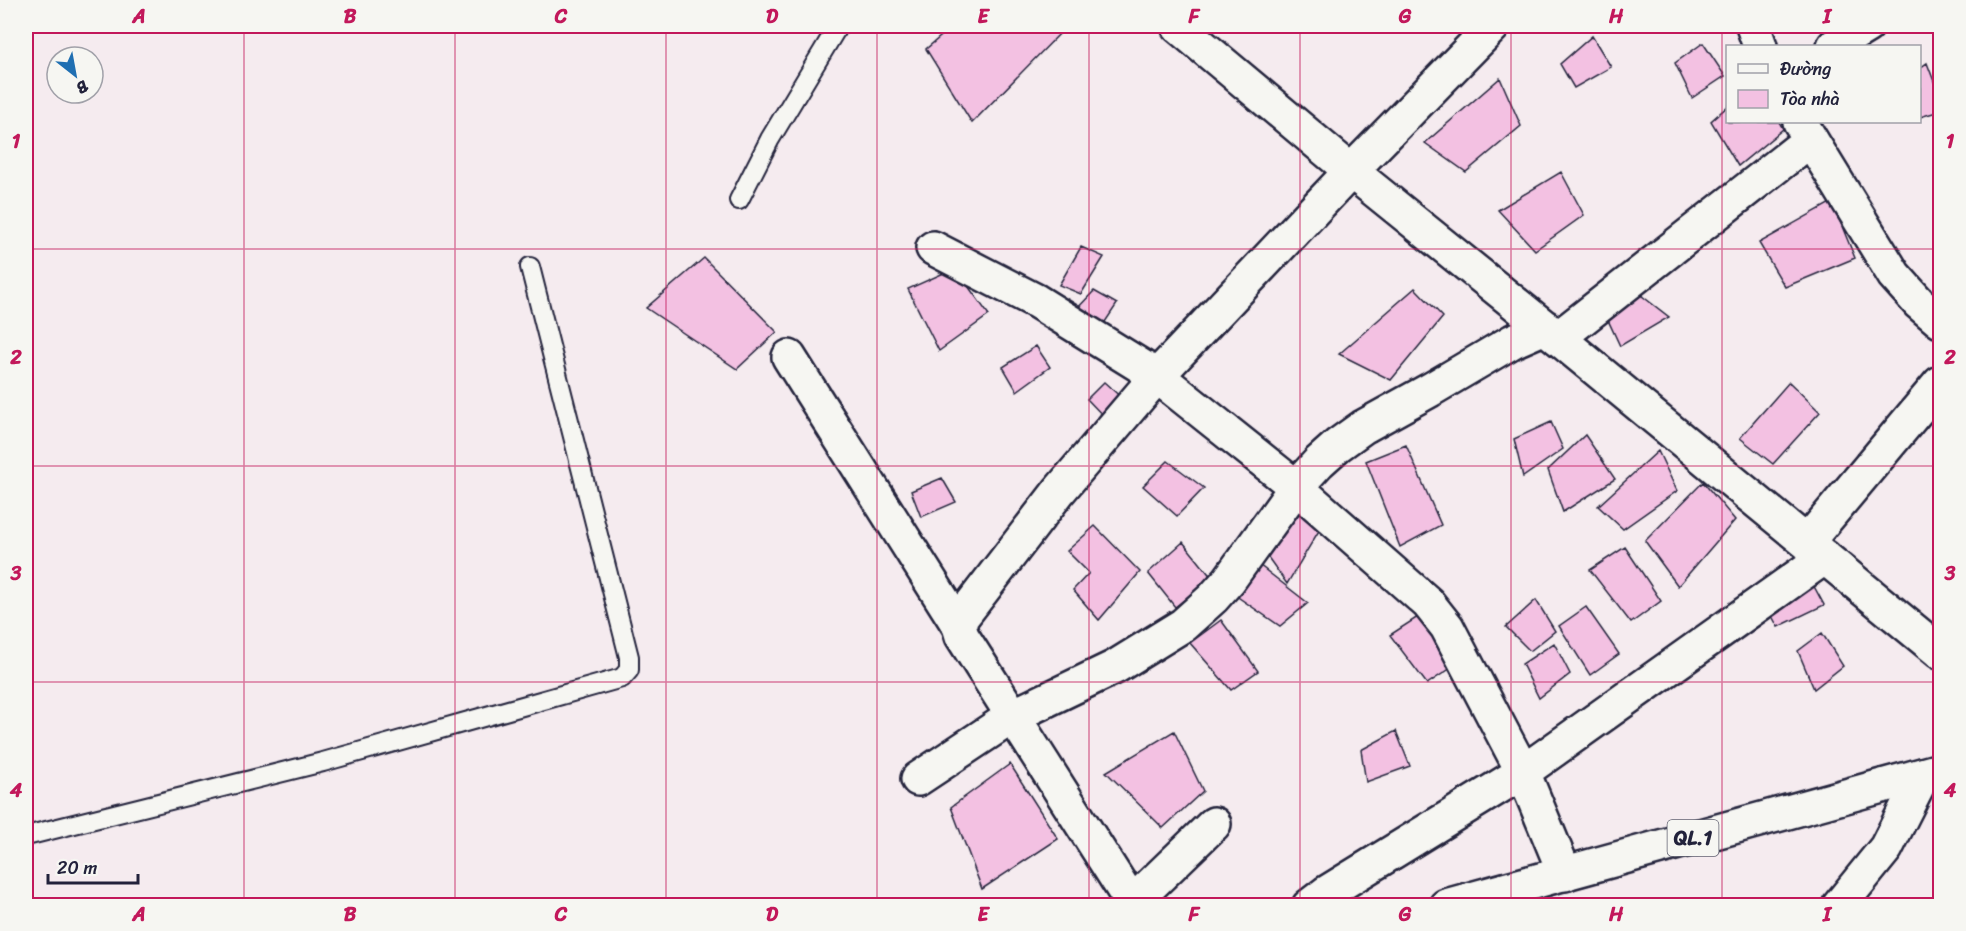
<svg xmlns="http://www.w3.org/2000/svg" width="1966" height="931" font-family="Sriracha,sans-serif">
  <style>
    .building { fill: #f3c1e2; stroke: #22223b; stroke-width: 1.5 }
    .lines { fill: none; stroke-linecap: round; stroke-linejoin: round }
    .service-casing { stroke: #22223b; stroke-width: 22 }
    .minor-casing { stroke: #22223b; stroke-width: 38 }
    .trunk-casing { stroke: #22223b; stroke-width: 38 }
    .service { stroke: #f6f6f2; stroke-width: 18 }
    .minor { stroke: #f6f6f2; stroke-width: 33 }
    .trunk { stroke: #f6f6f2; stroke-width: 33 }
    .grid { fill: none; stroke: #c2185b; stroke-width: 1.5; stroke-opacity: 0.55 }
    .labels { text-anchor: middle; stroke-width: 4.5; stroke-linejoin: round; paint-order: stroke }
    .shield { fill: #f6f6f2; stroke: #626272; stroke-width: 1.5 }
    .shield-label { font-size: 21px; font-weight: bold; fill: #22223b }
    .neatline { fill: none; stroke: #c2185b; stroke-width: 2 }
    .grid-label { font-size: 20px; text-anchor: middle; font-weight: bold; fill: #c2185b }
  </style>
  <rect width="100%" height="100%" fill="#f5ebef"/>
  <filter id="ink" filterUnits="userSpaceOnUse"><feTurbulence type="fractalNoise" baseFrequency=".0167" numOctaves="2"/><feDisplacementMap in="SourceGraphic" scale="12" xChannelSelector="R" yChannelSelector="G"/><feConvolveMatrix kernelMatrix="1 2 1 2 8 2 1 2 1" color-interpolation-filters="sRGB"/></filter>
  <g filter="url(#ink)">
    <!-- building -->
    <path class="building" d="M953,26H1067L972,123L926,49Z
      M1592,36L1611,67L1574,88L1560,64Z
      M1703,43L1725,76L1692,98L1675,63Z
      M1927,63L1940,97V111L1920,117V68Z
      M1500,78L1521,126L1466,172L1425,143Z
      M1728,106V122H1779L1783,129L1738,166L1711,121Z
      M1561,172L1584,215L1535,250L1498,210Z
      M1832,202L1855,258L1785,287L1759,243Z
      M1081,247L1104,257L1081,294L1059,285Z
      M704,258L777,332L737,369L646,308Z
      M955,268L989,315L939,351L908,289Z
      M1415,288L1443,317L1391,380L1339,354Z
      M1633,289L1669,317L1620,346L1608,320Z
      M1094,291L1117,304L1099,331L1072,314Z
      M1036,346L1050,367L1017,391L1003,367Z
      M1104,382L1124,400L1107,420L1087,399Z
      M1789,382L1820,412L1773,464L1740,438Z
      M1551,422L1563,449L1523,477L1514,439Z
      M1585,435L1615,479L1563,512L1548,470Z
      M1406,445L1441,525L1400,547L1366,461Z
      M1658,451L1677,491L1623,529L1598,506Z
      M1168,461L1204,488L1177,516L1143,486Z
      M942,478L956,502L921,517L911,491Z
      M1703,482L1735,520L1678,586L1645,541Z
      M1294,500L1323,524L1287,584L1262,549Z
      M1095,526L1140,572L1099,620L1073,590L1089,573L1067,551Z
      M1183,542L1212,578L1175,607L1148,573Z
      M1625,547L1661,601L1631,623L1590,570Z
      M1259,565L1308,603L1280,626L1229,591Z
      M1810,579L1824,605L1778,627L1767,607Z
      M1536,600L1555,631L1530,651L1506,627Z
      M1586,607L1619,654L1590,675L1559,626Z
      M1424,613L1454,666L1427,684L1390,635Z
      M1221,620L1258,671L1231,690L1190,643Z
      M1822,633L1843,666L1814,689L1798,651Z
      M1554,643L1570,674L1539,698L1522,664Z
      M1174,731L1203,791L1163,828L1106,772Z
      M1396,731L1410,766L1366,782L1361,750Z
      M1010,764L1058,839L982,889L951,807Z"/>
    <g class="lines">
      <!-- service casing -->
      <g class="service-casing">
        <path id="service" d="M739,200L770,139L838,26
          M26,836L323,762L622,678L629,670V657L530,267"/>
      </g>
      <!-- minor casing -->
      <g class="minor-casing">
        <path id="minor" d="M1178,26L1351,171L1558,338L1940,652
          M1753,26L1760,46
          M1834,46L1867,26
          M1800,122L1894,275L1919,303L1940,321
          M933,248L1036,301L1157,376L1296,487L1428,603L1447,627L1523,772L1565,874
          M1558,338L1810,140
          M789,357L959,626
          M1807,542L1940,383
          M918,779L1013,716L1115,667L1183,625L1213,598L1229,580L1296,487L1319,462L1338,445L1363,427L1430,390L1513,341L1545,327
          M1132,903L1214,824
          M1134,906L962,636L959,626L962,617L1059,491L1157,376L1351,171L1493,26
          M1309,906L1326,893L1523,772L1825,557
          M1839,906L1886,848L1923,775"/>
      </g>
      <!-- trunk casing -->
      <g class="trunk-casing">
        <path id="trunk" d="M1446,906L1940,770"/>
      </g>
      <!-- service -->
      <use href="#service" class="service"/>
      <!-- minor -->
      <use href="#minor" class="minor"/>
      <!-- trunk -->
      <use href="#trunk" class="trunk"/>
    </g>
  </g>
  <!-- grid -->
  <path class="grid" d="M244,26V906M455,26V906M666,26V906M877,26V906M1089,26V906M1300,26V906M1511,26V906M1722,26V906M26,249H1940M26,466H1940M26,682H1940"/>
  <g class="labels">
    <!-- shield labels -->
    <rect class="shield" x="1667.5" y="820" width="51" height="36" rx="4.5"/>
    <g class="shield-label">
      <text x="1693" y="845">QL.1</text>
    </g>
  </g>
  <!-- margin -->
  <rect width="1966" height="931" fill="none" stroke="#f6f6f2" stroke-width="66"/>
  <!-- legend -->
  <rect x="1726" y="45" width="195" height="78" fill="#f6f6f2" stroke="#a1a1a9" stroke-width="1.5"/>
  <rect x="1738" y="64" width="30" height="9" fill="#f6f6f2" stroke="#a1a1a9" stroke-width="1.5"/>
  <text x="1780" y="75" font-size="18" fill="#22223b">Đường</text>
  <rect x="1738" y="90" width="30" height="18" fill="#f3c1e2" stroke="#a1a1a9" stroke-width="1.5"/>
  <text x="1780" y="105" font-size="18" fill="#22223b">Tòa nhà</text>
  <!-- north arrow -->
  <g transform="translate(75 75) rotate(149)"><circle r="28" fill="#f6f6f2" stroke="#a1a1a9" stroke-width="1.5"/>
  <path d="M0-4.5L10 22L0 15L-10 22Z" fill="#1f6fb2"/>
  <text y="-9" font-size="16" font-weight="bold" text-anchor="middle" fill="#22223b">B</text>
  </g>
  <!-- scale -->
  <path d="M48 874v9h90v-9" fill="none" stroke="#22223b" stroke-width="3"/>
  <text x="57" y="874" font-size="18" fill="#22223b" stroke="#f6f6f2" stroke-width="4.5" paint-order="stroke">20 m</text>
  <rect x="33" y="33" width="1900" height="865" class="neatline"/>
  <g class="grid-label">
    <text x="139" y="23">A</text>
    <text x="350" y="23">B</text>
    <text x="561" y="23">C</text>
    <text x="772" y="23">D</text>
    <text x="983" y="23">E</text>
    <text x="1194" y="23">F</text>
    <text x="1405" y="23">G</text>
    <text x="1616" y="23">H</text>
    <text x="1827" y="23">I</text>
    <text x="16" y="148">1</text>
    <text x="1950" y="148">1</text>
    <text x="16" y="364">2</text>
    <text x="1950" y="364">2</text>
    <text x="16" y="580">3</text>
    <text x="1950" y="580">3</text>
    <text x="16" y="797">4</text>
    <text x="1950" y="797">4</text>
    <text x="139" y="921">A</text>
    <text x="350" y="921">B</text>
    <text x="561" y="921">C</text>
    <text x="772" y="921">D</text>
    <text x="983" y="921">E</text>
    <text x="1194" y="921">F</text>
    <text x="1405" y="921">G</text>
    <text x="1616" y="921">H</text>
    <text x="1827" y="921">I</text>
  </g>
</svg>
